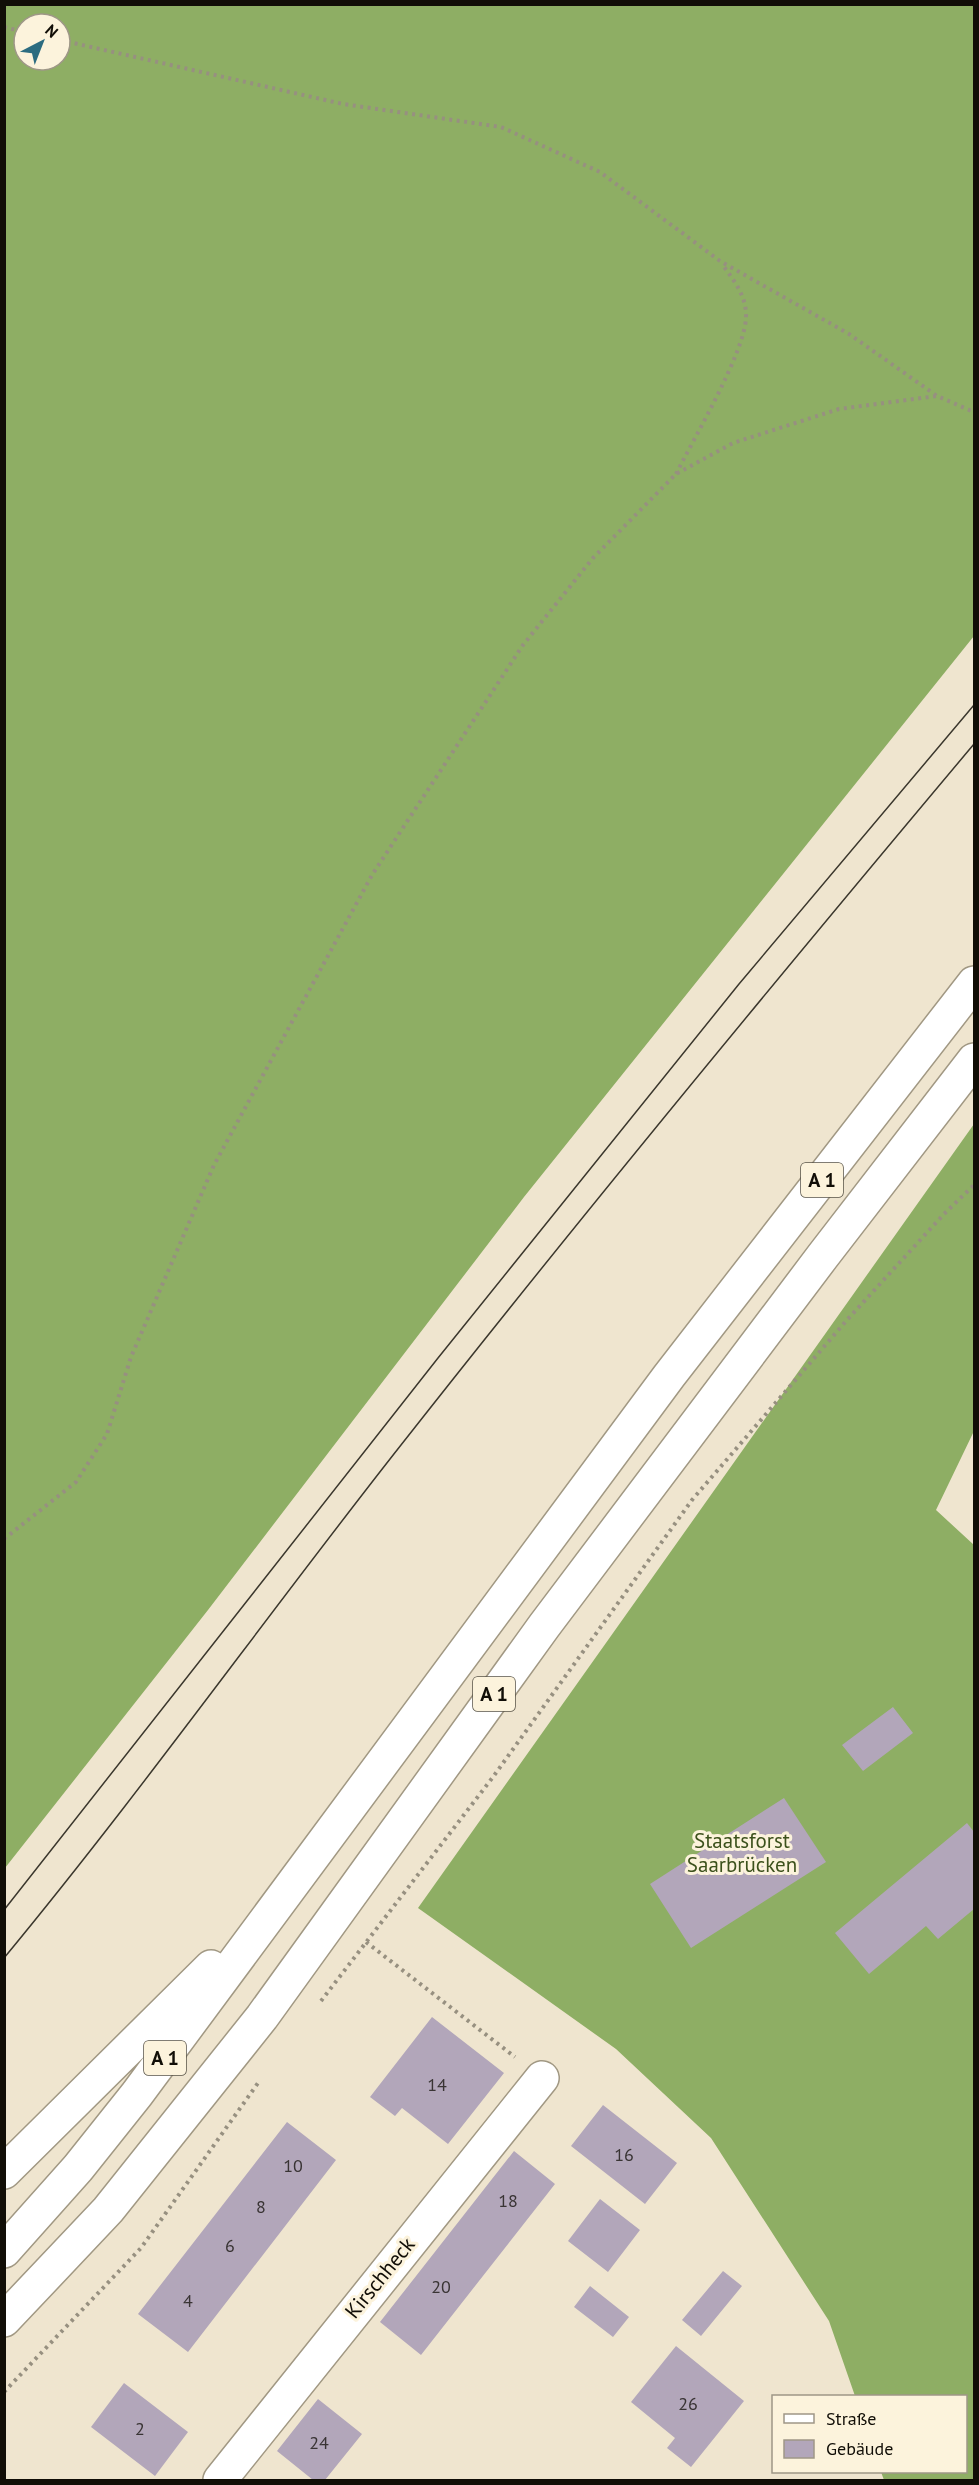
<svg xmlns="http://www.w3.org/2000/svg" width="979" height="2485" font-family="'PT Sans',sans-serif">
  <style>
    .forest { fill: #8eae64; fill-rule: evenodd }
    .building { fill: #b2a6ba }
    .lines { fill: none; stroke-linecap: round; stroke-linejoin: round }
    .minor-casing { stroke: #a19883; stroke-width: 36 }
    .motorway-casing { stroke: #a19883; stroke-width: 36 }
    .path { stroke: #979080; stroke-width: 4; stroke-dasharray: 3 4.5; stroke-linecap: butt }
    .minor { stroke: #fff; stroke-width: 33 }
    .motorway { stroke: #fff; stroke-width: 33 }
    .tram { stroke: #3b372d; stroke-width: 1.5 }
    .labels { text-anchor: middle; stroke-width: 6; stroke-linejoin: round; paint-order: stroke }
    .number-label { font-size: 18px; fill: #393434 }
    .shield { fill: #fcf3dc; stroke: #585347; stroke-width: 1.5 }
    .shield-label { font-size: 20px; font-weight: bold; fill: #110e07 }
    .park-label { font-size: 21px; fill: #3c511c; stroke: #fcf3dc }
    .street-label { font-size: 21px; fill: #110e07; stroke: #fcf3dc }
  </style>
  <rect width="100%" height="100%" fill="#efe5cf"/>
  <!-- forest -->
  <path class="forest" d="M5,4L974,5V636L524,1197L208,1610L5,1868ZM24,24H60V60H24Z
    M974,1124V1431L936,1510L974,1545V2480H884L881,2472H966V2396H855L829,2321L711,2138L616,2049L418,1908Z"/>
  <!-- building -->
  <path class="building" d="M893,1707L913,1733L863,1771L842,1745Z
    M784,1798L826,1862L691,1948L650,1884Z
    M967,1823L974,1832V1909L938,1939L926,1926L869,1974L835,1933Z
    M432,2017L504,2073L448,2144L402,2108L395,2116L370,2097Z
    M603,2105L677,2163L645,2204L571,2146Z
    M287,2122L336,2160L188,2352L138,2314Z
    M514,2151L555,2184L421,2355L380,2322Z
    M600,2199L640,2230L608,2272L568,2241Z
    M723,2271L742,2286L701,2336L682,2320Z
    M590,2286L629,2317L613,2337L574,2307Z
    M676,2346L744,2401L691,2467L667,2448L675,2438L631,2402Z
    M124,2383L188,2432L155,2476L91,2427Z
    M318,2399L362,2434L325,2480H313L277,2451Z"/>
  <g class="lines">
    <!-- minor casing -->
    <g class="minor-casing">
      <path id="minor" d="M220,2480L542,2078"/>
    </g>
    <!-- motorway casing -->
    <g class="motorway-casing">
      <path id="motorway" d="M4,2172L211,1967
        M4,2251L78,2168L137,2094L669,1376L974,983
        M4,2320L108,2210L262,2017L544,1626L822,1257L974,1060"/>
    </g>
    <!-- path -->
    <path class="path" d="M4,27L24,32
      M60,40L343,104L501,127L600,172L720,261L849,334L937,396L974,412
      M676,474C694,438 744,354 746,318C747,296 734,281 722,264
      M4,1539L76,1482L107,1434L131,1357L214,1165L372,875L523,645L593,558L676,474L733,443L839,409L937,396
      M366,1942L515,2057
      M321,2001L493,1777L692,1500L847,1320L944,1214L974,1185
      M4,2392L141,2248L258,2083"/>
    <!-- minor -->
    <use href="#minor" class="minor"/>
    <!-- motorway -->
    <use href="#motorway" class="motorway"/>
    <!-- tram -->
    <path class="tram" d="M4,1910L438,1358L739,984L974,705
      M4,1958C142,1791 267,1615 401,1445C588,1207 780,975 974,744"/>
  </g>
  <g class="labels">
    <!-- number labels -->
    <g class="number-label">
      <text x="437" y="2091">14</text>
      <text x="624" y="2161">16</text>
      <text x="293" y="2172">10</text>
      <text x="508" y="2207">18</text>
      <text x="261" y="2213">8</text>
      <text x="230" y="2252">6</text>
      <text x="441" y="2293">20</text>
      <text x="188" y="2307">4</text>
      <text x="688" y="2410">26</text>
      <text x="140" y="2435">2</text>
      <text x="319" y="2449">24</text>
    </g>
    <!-- shield labels -->
    <g class="shield">
      <rect x="801" y="1163" width="42" height="34" rx="4.5"/>
      <rect x="473" y="1677" width="42" height="34" rx="4.5"/>
      <rect x="144" y="2041" width="42" height="34" rx="4.5"/>
    </g>
    <g class="shield-label">
      <text x="822" y="1187">A 1</text>
      <text x="494" y="1701">A 1</text>
      <text x="165" y="2065">A 1</text>
    </g>
    <!-- park labels -->
    <g class="park-label">
      <text x="742" y="1848">Staatsforst<tspan x="742" dy="24">Saarbrücken</tspan></text>
    </g>
    <!-- street labels -->
    <g class="street-label">
      <text transform="translate(380 2278) rotate(-51)" y="7">Kirschheck</text>
    </g>
  </g>
  <!-- border -->
  <rect width="979" height="2485" fill="none" stroke="#110e07" stroke-width="12"/>
  <!-- legend -->
  <rect x="772" y="2395" width="195" height="78" fill="#fcf3dc" stroke="#9e9787" stroke-width="1.5"/>
  <rect x="784" y="2414" width="30" height="9" fill="#ffffff" stroke="#9e9787" stroke-width="1.5"/>
  <text x="826" y="2425" font-size="18" fill="#110e07">Straße</text>
  <rect x="784" y="2440" width="30" height="18" fill="#b2a6ba" stroke="#9e9787" stroke-width="1.5"/>
  <text x="826" y="2455" font-size="18" fill="#110e07">Gebäude</text>
  <!-- north arrow -->
  <g transform="translate(42 42) rotate(42)"><circle r="28" fill="#fcf3dc" stroke="#9e9787" stroke-width="1.5"/>
  <path d="M0-4.5L10 22L0 15L-10 22Z" fill="#2c6c80"/>
  <text y="-9" font-size="16" font-weight="bold" text-anchor="middle" fill="#110e07">N</text>
  </g>
</svg>
